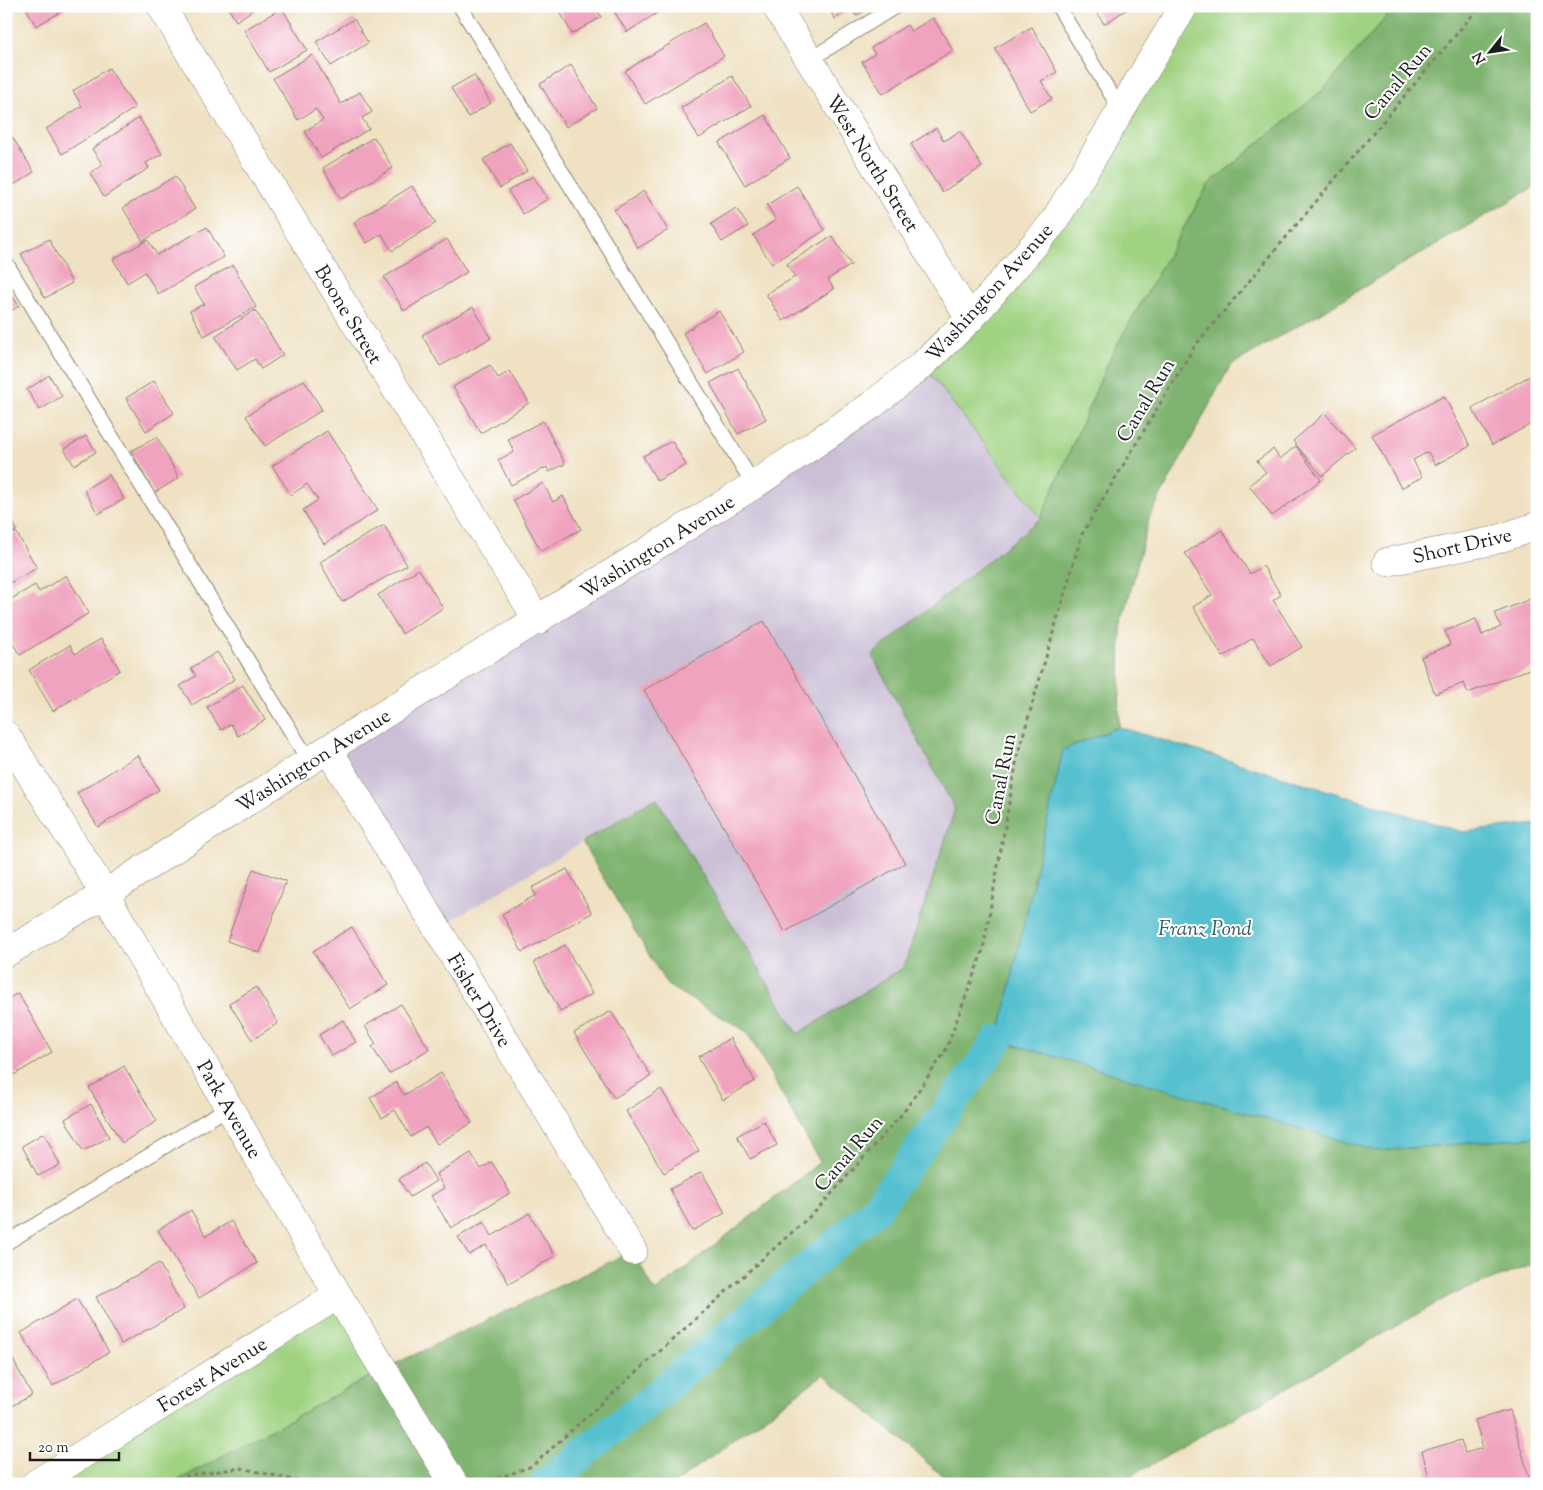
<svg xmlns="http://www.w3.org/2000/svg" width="1543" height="1490" font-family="'Sorts Mill Goudy',serif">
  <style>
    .industrial { fill: #cbbfd6 }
    .green { fill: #9fd281; stroke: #5e774e }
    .forest { fill: #7fb46f; stroke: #4e6846 }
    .water { fill: #54c0cf; stroke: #386e76 }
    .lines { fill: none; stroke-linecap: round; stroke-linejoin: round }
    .canal { stroke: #54c0cf; stroke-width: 31 }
    .building { fill: #f0a3be }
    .service-casing { stroke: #867e6f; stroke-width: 16 }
    .minor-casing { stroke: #867e6f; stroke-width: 29 }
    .tertiary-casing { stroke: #867e6f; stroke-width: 29 }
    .path { stroke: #867e6f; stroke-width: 3; stroke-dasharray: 4 4; stroke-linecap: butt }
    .service { stroke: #fff; stroke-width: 14 }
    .minor { stroke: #fff; stroke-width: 28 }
    .tertiary { stroke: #fff; stroke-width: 28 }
    .labels { text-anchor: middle; stroke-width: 4; stroke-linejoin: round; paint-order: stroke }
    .street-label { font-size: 20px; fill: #1c1c1c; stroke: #fff }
    .water-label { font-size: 21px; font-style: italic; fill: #325e64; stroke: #fff }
  </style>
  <rect width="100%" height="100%" fill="#fff"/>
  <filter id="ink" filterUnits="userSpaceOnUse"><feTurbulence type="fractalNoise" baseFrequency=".02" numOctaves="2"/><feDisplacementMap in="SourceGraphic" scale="10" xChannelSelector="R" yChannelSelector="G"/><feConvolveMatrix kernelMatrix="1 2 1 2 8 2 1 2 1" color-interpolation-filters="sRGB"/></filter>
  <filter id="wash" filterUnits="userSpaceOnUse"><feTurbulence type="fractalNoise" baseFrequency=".0096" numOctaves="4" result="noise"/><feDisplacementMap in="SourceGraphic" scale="20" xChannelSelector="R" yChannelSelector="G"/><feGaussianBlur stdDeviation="1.12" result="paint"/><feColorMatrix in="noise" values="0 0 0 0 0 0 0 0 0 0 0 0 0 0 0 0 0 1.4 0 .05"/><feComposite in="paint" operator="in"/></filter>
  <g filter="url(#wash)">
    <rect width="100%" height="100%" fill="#efe1c2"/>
    <!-- industrial -->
    <path class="industrial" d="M923,364L1041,518L872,655L955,809L904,967L798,1034L656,798L437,929L328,749Z"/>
    <!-- green -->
    <path class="green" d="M1184,6H1396L1323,90L1208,185L1111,356L1041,518L923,364L1053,223Z
      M338,1295L384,1369L171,1484H35Z"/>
    <!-- forest -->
    <path class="forest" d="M1396,6H1537V185L1230,366L1149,518L1121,629L1119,727L1063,751L1376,1151L1537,1137V1263L1451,1295L1117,1484H952L824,1374L674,1484H171L384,1369L633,1251L655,1292L820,1162L747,1032L667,985L582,842L656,798L798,1034L904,967L955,809L872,655L1041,518L1111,356L1208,185L1323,90Z"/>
    <!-- water -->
    <path class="water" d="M1119,727L1463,832L1537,824V1137L1376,1151L998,1040L1063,750Z"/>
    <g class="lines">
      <!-- canal -->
      <path class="canal" d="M545,1484L658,1394L875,1210L998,1040"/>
    </g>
    <g id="blocks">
      <!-- building -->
      <path class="building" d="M25,6H64L66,9L36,26Z
        M227,6H259L236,21Z
        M557,6H595L601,17L572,34Z
        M611,6H664L665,8L627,32Z
        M827,6H872L856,16L851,9L835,19Z
        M1093,6H1132L1104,24Z
        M282,8L307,50L269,72L244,30Z
        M933,18L953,50L883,94L862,62L875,54L871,48L907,25L911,31Z
        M354,19L368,43L331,66L316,42Z
        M704,23L724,56L645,104L625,71Z
        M1032,27L1057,72L1041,81L1052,99L1030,111L995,48Z
        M312,55L341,104L360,92L372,112L362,118L369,129L321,158L305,131L323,120L316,109L298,120L273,78Z
        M571,65L597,108L566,127L540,84Z
        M109,68L135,108L62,154L46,129L82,106L73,91Z
        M474,75L491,103L468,117L451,88Z
        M732,76L751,106L699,138L681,108Z
        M765,115L790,158L745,185L719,143Z
        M139,118L162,154L146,163L149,168L104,197L90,173L103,165L92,149Z
        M6,127L34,172L6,190Z
        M936,128L944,141L960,131L982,167L942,192L911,144Z
        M374,137L393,168L341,199L323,168Z
        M510,143L527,171L500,188L483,160Z
        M175,176L195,209L143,241L123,208Z
        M533,176L548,199L523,214L508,191Z
        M412,186L436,223L392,251L382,234L367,243L354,222Z
        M797,186L825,230L772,264L753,235L776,220L767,205Z
        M644,191L668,230L638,248L614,210Z
        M736,208L748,226L722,242L711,224Z
        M207,227L224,257L158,294L145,272L127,283L113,259L148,240L157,255Z
        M832,236L851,265L828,279L834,289L783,321L766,294L795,277L787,264Z
        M49,239L72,283L45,298L21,254Z
        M447,239L467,272L404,311L384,277Z
        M233,265L256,307L204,336L190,311L204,304L194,287Z
        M6,286L19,306L6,314Z
        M473,307L491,338L440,366L422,335Z
        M255,310L283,355L261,369L255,359L237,370L215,336Z
        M719,311L744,352L708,374L683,333Z
        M490,365L498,378L510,371L529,403L481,433L453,387Z
        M738,368L766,419L738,434L710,383Z
        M1537,372V421L1492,445L1472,408Z
        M49,375L62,396L40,410L27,390Z
        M304,380L322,410L265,446L246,416Z
        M154,381L174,413L146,431L126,398Z
        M1444,396L1470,446L1435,465L1428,452L1413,460L1422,477L1401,488L1372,435Z
        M1325,413L1355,448L1322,476L1293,441Z
        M543,421L565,464L549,472L547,467L511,485L498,460L514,452L508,439Z
        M327,431L378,510L324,544L303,510L318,500L307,484L291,495L272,466Z
        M86,436L96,452L74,465L64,449Z
        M157,437L179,478L154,493L131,451Z
        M672,441L686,465L657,481L643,456Z
        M1296,446L1321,480L1272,516L1249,485L1266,472L1257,461L1273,449L1280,459Z
        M109,475L124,499L98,514L84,490Z
        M543,483L553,502L563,496L581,529L541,551L513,500Z
        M6,510L17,530L6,536Z
        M384,525L407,565L342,602L320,562Z
        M1222,530L1250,574L1263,566L1281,595L1273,600L1302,647L1271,666L1253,638L1223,657L1193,607L1212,595L1185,553Z
        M16,532L37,568L6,585V537Z
        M419,569L443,608L402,634L378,595Z
        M66,575L89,613L20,655L6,633V602L35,585L39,592Z
        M1533,598L1537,607V666L1468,693L1464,683L1435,694L1421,657L1450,645L1445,631L1476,619L1482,635L1501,627L1495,613Z
        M764,621L905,863L785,932L644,690Z
        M101,639L120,670L53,711L29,670L70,645L75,654Z
        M217,652L235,679L192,705L180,686L196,676L191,668Z
        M243,685L265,720L238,736L231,724L221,730L207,707Z
        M138,755L159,790L98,827L77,793Z
        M253,869L286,881L260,953L227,941Z
        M567,869L592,913L522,952L502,914L536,895L532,888Z
        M352,927L388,985L350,1009L313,951Z
        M565,945L592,994L560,1011L534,962Z
        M256,987L278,1023L252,1040L229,1003Z
        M18,993L52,1052L14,1075L6,1063V1000Z
        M401,1004L429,1049L389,1074L372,1047L376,1044L365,1026Z
        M611,1011L651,1076L614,1098L574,1033Z
        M343,1020L356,1042L332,1056L319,1035Z
        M730,1038L755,1081L723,1100L698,1057Z
        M124,1066L157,1121L122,1143L89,1088Z
        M441,1073L472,1123L437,1144L426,1127L411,1137L395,1110L382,1118L370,1098L396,1082L404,1095Z
        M661,1089L699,1151L664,1173L626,1111Z
        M91,1104L109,1137L83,1151L65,1119Z
        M764,1121L777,1145L750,1159L737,1136Z
        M44,1133L60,1165L38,1176L22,1146Z
        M471,1153L481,1169L492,1162L510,1193L451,1228L431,1196L444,1188L436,1174Z
        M425,1163L436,1181L410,1197L399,1179Z
        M702,1172L725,1213L692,1231L670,1189Z
        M191,1210L206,1236L231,1221L257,1263L199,1298L158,1230Z
        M529,1213L555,1256L509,1284L486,1245L469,1255L458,1237L484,1222L492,1236Z
        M159,1263L184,1309L121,1344L96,1297Z
        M77,1299L109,1352L53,1386L21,1333Z
        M6,1347L32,1395L6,1409Z
        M1510,1410L1531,1484H1431L1422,1451L1461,1440L1465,1453L1483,1448L1475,1420Z"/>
    </g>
  </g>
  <g filter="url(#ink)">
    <use href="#blocks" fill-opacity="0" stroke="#867e6f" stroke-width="1"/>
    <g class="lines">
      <!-- service casing -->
      <g class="service-casing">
        <path id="service" d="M460,6L754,485
          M1058,6L1121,111
          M809,60L896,6
          M6,263L309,761
          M6,1243L229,1107"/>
      </g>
      <!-- minor casing -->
      <g class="minor-casing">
        <path id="minor" d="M161,6L538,621
          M776,6L970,319
          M1387,562L1492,541L1537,526
          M328,749L633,1251
          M6,953L105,894L328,749L754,485L872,405L923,364L970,319L1053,223L1184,6"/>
      </g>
      <!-- tertiary casing -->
      <g class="tertiary-casing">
        <path id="tertiary" d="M6,735L105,894L338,1295L454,1484
          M35,1484L338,1295"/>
      </g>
      <!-- path -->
      <path class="path" d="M171,1484L185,1476L241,1468L312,1484
        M482,1484L532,1466L818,1209L903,1113L945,1052L983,950L1018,753L1082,534L1194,347L1480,6"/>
      <!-- service -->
      <use href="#service" class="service"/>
      <!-- minor -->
      <use href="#minor" class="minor"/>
      <!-- tertiary -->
      <use href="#tertiary" class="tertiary"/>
    </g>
  </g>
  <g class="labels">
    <!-- street labels -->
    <g class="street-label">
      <text transform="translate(1397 81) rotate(-50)" y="7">Canal Run</text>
      <text transform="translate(873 163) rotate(58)" y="7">West North Street</text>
      <text transform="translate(989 292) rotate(-48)" y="7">Washington Avenue</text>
      <text transform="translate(349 314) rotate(59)" y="7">Boone Street</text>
      <text transform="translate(1145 400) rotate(-59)" y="7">Canal Run</text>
      <text transform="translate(1462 545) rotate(-13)" y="7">Short Drive</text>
      <text transform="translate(657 546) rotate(-32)" y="7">Washington Avenue</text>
      <text transform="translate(313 760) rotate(-32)" y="7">Washington Avenue</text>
      <text transform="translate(1000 779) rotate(-79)" y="7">Canal Run</text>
      <text transform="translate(480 1000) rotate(59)" y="7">Fisher Drive</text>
      <text transform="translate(230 1109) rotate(60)" y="7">Park Avenue</text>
      <text transform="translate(848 1153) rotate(-49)" y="7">Canal Run</text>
      <text transform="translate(212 1374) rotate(-32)" y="7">Forest Avenue</text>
    </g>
    <!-- water labels -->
    <g class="water-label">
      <text x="1205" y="935">Franz Pond</text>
    </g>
  </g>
  <!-- margin -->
  <rect width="1543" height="1490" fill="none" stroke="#fff" stroke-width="25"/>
  <!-- north arrow -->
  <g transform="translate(1490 52) rotate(240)" stroke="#ffffff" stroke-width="4" paint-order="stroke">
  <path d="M0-4L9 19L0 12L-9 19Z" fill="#1c1c1c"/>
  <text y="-8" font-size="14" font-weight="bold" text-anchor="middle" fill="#1c1c1c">N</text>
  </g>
  <!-- scale -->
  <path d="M30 1452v8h89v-8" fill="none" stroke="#1c1c1c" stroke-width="2.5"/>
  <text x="38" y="1452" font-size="15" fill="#1c1c1c" stroke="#ffffff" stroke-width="4" paint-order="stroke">20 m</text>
</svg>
